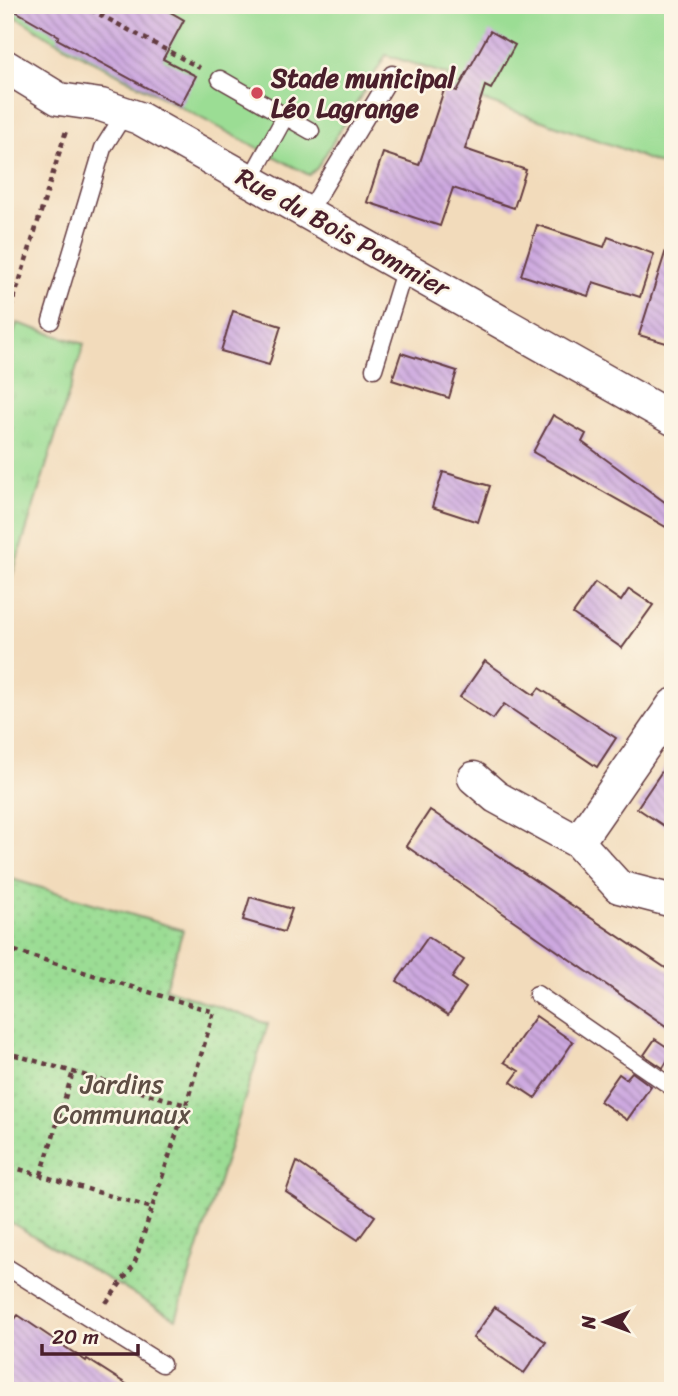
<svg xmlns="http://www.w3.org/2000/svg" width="678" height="1396" font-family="Sriracha,sans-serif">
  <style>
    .grass { fill: url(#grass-tufts); stroke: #727e60; stroke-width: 2 }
    .park { fill: #9bdd94; stroke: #727e60; stroke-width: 2 }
    .garden { fill: url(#garden-dots); stroke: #727e60; stroke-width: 2 }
    .building { fill: url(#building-back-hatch) }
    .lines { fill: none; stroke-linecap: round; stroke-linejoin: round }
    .lane-casing { stroke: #633b41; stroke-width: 19 }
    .street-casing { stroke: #633b41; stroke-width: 35 }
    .path { stroke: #633b41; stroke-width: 4.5; stroke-dasharray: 5 5; stroke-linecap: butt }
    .lane { stroke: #fff; stroke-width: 16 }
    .street { stroke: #fff; stroke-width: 32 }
    .poi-dot { fill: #d1495b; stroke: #fcf5e5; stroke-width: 2.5 }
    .labels { text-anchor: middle; stroke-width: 5; stroke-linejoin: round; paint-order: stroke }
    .poi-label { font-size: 26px; font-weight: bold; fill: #4a1f2b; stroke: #fcf5e5; text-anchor: start }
    .street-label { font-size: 26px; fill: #4a1f2b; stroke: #fcf5e5 }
    .park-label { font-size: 26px; fill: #5e4e45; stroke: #fcf5e5 }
  </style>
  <defs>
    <pattern id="grass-tufts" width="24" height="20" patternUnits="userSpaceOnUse" patternTransform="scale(1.75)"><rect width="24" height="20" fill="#9bdd94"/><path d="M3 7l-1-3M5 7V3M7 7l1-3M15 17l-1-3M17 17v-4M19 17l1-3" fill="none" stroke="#87bd80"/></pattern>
    <pattern id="garden-dots" width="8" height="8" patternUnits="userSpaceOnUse" patternTransform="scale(1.75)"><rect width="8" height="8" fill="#9bdd94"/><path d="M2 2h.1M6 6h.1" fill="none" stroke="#87bd80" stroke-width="1.8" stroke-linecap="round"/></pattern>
    <pattern id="building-back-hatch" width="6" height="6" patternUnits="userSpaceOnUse" patternTransform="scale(1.75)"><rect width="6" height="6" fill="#cda9e0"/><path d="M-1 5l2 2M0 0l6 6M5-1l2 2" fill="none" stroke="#a889b6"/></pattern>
  </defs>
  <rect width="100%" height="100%" fill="#fcf5e5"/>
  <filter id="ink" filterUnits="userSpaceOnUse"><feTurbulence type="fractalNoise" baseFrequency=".0143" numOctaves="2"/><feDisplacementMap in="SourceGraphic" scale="14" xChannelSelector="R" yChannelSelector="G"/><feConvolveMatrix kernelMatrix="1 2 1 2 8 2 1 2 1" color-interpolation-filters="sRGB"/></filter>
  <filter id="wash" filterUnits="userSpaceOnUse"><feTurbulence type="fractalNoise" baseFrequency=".00686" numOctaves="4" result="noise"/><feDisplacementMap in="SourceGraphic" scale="28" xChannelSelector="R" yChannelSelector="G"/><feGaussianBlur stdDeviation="1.57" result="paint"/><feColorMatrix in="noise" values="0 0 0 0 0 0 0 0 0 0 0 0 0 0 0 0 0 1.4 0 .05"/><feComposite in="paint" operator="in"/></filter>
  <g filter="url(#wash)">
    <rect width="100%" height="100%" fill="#f2dbbb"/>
    <!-- grass -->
    <path class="grass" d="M17,323L84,344L5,599V361Z"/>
    <!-- park -->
    <path class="park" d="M5,5H673V170L620,148L445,87L448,75L386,55L317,168L309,175L55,41L5,10Z"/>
    <!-- garden -->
    <path class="garden" d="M5,877L183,930L165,988L268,1024L176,1319L5,1219Z"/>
    <g id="blocks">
      <!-- building -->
      <path class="building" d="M5,5H158L184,20L163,59L196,76L180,106L57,39L59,36Z
        M490,31L515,45L491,89L485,86L465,149L526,170L514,208L453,188L440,226L367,202L383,153L419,165L445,87L457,91Z
        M537,225L604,247L608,237L654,254L640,297L593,282L588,296L521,275Z
        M667,247L673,248V345L639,335Z
        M233,311L281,326L269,365L221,351Z
        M401,353L457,371L449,398L392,380Z
        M553,415L586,434L582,442L673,508V531L533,452Z
        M443,472L490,486L478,522L432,507Z
        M595,583L621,601L629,589L653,605L622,648L573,614Z
        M485,661L534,695L539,688L616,738L597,767L504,704L493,719L460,697Z
        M673,755V832L637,808Z
        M430,810L673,973V1031L406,846Z
        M250,897L292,909L284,932L243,920Z
        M428,937L464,960L452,978L466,988L448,1015L397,981Z
        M536,1016L573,1042L535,1098L511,1082L519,1071L504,1062Z
        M655,1039L673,1051L663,1068L644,1055Z
        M632,1072L651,1086L627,1120L600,1101L619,1074L626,1079Z
        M297,1162L375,1216L358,1240L286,1192Z
        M495,1307L546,1342L524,1373L473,1338Z
        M5,1313L15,1319L18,1315L86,1361L87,1359L137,1391H5Z"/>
    </g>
  </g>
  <g filter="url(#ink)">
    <use href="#blocks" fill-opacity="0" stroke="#633b41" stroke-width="2"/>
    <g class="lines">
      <!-- lane casing -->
      <g class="lane-casing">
        <path id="lane" d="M220,79L311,131
          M250,180L286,115
          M308,213L392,74
          M51,321L103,148L125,113
          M374,369L405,268
          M537,994L673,1088
          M5,1266L162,1364"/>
      </g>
      <!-- street casing -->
      <g class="street-casing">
        <path id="street" d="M5,66L59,99L101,105L139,118L673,419
          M474,778L496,797L578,842L619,887L673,901
          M578,842L673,705"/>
      </g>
      <!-- path -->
      <path class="path" d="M82,5L200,68
        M5,328L66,131
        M5,948L214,1012L186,1105
        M5,1052L186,1105L152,1208L5,1165
        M41,1175L73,1072
        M106,1303L134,1265L152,1208"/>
      <!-- lane -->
      <use href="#lane" class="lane"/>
      <!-- street -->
      <use href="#street" class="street"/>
    </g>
  </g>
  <!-- markers -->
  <circle class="poi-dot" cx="257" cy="93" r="7"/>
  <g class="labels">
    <!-- poi labels -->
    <g class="poi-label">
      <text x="271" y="87">Stade municipal<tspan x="271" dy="30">Léo Lagrange</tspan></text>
    </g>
    <!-- street labels -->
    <g class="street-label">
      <text transform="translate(343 232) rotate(29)" y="9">Rue du Bois Pommier</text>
    </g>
    <!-- park labels -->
    <g class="park-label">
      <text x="122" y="1093">Jardins<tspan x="122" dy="30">Communaux</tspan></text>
    </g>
  </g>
  <!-- margin -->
  <rect width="678" height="1396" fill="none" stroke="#fcf5e5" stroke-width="28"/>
  <!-- north arrow -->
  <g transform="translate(605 1322) rotate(269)" stroke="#fcf5e5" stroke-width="5" paint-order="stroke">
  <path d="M0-5L12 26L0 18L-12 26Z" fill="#4a1f2b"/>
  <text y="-10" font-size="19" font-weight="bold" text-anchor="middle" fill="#4a1f2b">N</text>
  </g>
  <!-- scale -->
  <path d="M42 1344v10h96v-10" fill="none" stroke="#4a1f2b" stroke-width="3.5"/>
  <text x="52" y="1344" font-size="21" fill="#4a1f2b" stroke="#fcf5e5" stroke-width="5" paint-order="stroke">20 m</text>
</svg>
